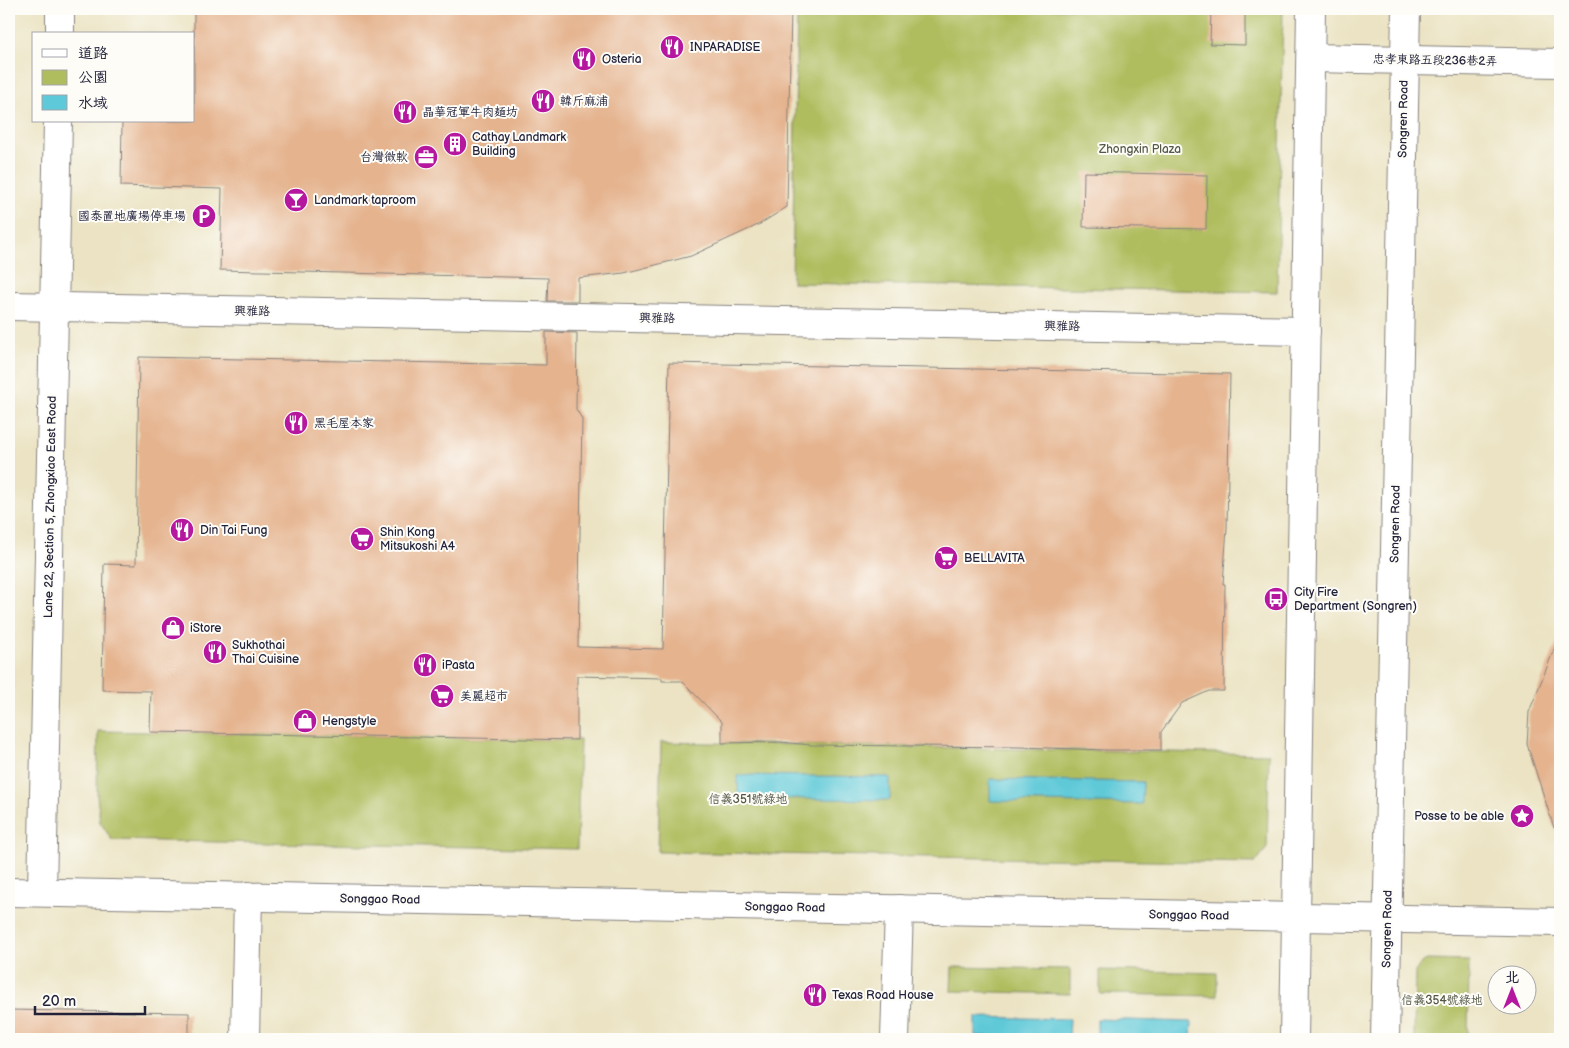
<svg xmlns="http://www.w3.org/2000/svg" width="1569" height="1048" font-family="'Balsamiq Sans','LXGW WenKai TC',sans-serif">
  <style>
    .green { fill: #b0bd5f; stroke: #69704d }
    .water { fill: #5ec9d8; stroke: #40768a }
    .building { fill: #e5b48f }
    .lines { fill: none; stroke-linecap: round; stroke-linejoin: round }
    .street-casing { stroke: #86827f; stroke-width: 30 }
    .secondary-casing { stroke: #86827f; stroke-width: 30 }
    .street { stroke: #fff; stroke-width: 28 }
    .secondary { stroke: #fff; stroke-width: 28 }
    .labels { text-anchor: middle; stroke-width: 4; stroke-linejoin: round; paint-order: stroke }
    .poi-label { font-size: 12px; fill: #22223b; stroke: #fdfcf7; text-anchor: start }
    .street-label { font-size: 12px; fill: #22223b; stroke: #fdfcf7 }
    .park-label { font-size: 12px; fill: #545848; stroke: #fdfcf7 }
  </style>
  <rect width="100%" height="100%" fill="#fdfcf7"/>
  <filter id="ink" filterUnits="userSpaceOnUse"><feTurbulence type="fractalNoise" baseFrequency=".02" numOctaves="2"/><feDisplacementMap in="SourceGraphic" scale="10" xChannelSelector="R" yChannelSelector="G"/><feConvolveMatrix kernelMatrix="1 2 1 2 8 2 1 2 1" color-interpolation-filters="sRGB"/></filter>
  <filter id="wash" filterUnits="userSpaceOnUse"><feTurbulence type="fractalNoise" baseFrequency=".0096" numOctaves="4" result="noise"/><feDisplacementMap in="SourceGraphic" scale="20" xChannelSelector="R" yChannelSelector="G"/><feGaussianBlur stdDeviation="1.12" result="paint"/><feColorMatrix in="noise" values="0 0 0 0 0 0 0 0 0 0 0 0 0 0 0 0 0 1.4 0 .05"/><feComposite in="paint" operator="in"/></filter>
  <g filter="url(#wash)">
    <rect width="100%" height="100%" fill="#ebe3c3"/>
    <!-- green -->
    <path class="green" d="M797,9H1283L1277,292L792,283Z
      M98,731L580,740L577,849L112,840L100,822L97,796Z
      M661,742L1269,754L1267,848L1255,863L658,852Z
      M1427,960L1469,961L1468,1039H1414L1415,972L1421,963Z
      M952,967L1070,969V994L951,991Z
      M1100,970L1217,973V996L1100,994Z"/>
    <!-- water -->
    <path class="water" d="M738,775L890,777V800L738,798Z
      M990,779L1143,782L1142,804L990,801Z
      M975,1017L1070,1019L1069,1038L975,1036Z
      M1097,1019L1192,1022L1191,1039H1097Z"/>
    <g id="blocks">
      <!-- building -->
      <path class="building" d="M194,9H791L787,207L760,224L691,256L624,273L578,278V301H547L548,278L220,270L222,189L121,186L122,121H194Z
        M1211,9L1245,10V45L1210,44Z
        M1084,172L1207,175L1206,229L1083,227Z
        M546,332L577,333L576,409L582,419L578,647L663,649L669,363L1230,374L1227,528L1223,584H1225L1224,691H1209L1182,703L1161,732V750H1105L1020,747L811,745L780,742L722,743V722L682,681H662V678L577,676V740L150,732L151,691L102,690L104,564L136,565L139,357L546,365Z
        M1559,637L1560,828H1554L1527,744L1529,712Z
        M9,1010L189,1013V1039H9Z"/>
    </g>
  </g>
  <g filter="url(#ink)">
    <use href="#blocks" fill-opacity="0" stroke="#86827f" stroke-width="1"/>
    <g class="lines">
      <!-- street casing -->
      <g class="street-casing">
        <path id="street" d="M1311,58L1560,63
          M9,306L1306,331
          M245,1039L248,896
          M895,1039L899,909"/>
      </g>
      <!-- secondary casing -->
      <g class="secondary-casing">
        <path id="secondary" d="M60,34V9
          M9,892L1560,922
          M42,892L58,121
          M1294,1039L1311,9
          M1385,1039L1406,9"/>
      </g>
      <!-- street -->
      <use href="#street" class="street"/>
      <!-- secondary -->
      <use href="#secondary" class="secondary"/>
    </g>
  </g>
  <!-- icons -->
  <defs>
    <g id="restaurant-disc" transform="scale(1.25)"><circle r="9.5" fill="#b5179e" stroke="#fdfcf7"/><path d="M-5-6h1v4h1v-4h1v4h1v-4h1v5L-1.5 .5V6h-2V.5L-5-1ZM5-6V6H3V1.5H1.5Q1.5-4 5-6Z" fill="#fff"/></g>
    <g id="building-disc" transform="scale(1.25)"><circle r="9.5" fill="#b5179e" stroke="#fdfcf7"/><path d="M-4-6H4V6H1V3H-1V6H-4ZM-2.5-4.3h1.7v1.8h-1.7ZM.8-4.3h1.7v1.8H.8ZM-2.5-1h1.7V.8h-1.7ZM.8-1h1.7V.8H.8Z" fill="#fff"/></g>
    <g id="office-disc" transform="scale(1.25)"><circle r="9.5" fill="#b5179e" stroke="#fdfcf7"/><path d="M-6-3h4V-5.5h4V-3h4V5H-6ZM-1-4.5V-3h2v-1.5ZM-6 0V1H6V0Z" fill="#fff"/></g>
    <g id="bar-disc" transform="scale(1.25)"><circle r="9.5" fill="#b5179e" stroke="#fdfcf7"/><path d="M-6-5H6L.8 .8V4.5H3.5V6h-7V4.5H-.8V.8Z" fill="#fff"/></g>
    <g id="parking-disc" transform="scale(1.25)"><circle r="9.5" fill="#b5179e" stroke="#fdfcf7"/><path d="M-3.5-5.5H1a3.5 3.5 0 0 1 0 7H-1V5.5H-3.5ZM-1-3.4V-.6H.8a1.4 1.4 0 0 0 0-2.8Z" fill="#fff"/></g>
    <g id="supermarket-disc" transform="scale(1.25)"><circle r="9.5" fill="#b5179e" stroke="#fdfcf7"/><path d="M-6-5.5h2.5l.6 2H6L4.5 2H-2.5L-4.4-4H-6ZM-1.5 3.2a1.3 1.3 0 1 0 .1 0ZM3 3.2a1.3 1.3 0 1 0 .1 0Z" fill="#fff"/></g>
    <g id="bus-disc" transform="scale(1.25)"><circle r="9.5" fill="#b5179e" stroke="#fdfcf7"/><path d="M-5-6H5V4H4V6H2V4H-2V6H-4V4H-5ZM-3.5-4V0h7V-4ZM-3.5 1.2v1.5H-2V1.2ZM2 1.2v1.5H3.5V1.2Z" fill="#fff"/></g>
    <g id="shop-disc" transform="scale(1.25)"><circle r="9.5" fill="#b5179e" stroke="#fdfcf7"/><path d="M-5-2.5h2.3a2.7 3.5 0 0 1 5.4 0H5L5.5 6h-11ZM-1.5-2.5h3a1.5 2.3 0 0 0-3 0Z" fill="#fff"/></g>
    <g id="sight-disc" transform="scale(1.25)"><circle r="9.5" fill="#b5179e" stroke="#fdfcf7"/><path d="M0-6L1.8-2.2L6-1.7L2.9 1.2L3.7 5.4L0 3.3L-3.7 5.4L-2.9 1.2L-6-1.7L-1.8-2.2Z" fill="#fff"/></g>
  </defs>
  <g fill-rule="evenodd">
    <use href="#restaurant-disc" x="672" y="47"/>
    <use href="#restaurant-disc" x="584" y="59"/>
    <use href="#restaurant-disc" x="543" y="101"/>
    <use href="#restaurant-disc" x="405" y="112"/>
    <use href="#building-disc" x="455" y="144"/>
    <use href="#office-disc" x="426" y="157"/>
    <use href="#bar-disc" x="296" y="200"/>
    <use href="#parking-disc" x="204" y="216"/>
    <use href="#restaurant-disc" x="296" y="423"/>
    <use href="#restaurant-disc" x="182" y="530"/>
    <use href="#supermarket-disc" x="362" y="539"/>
    <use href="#supermarket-disc" x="946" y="558"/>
    <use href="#bus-disc" x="1276" y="599"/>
    <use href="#shop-disc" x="173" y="628"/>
    <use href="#restaurant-disc" x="215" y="652"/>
    <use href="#restaurant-disc" x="425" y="665"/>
    <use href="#supermarket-disc" x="442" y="696"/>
    <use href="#shop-disc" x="305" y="721"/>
    <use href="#sight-disc" x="1522" y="816"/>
    <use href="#restaurant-disc" x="815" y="995"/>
  </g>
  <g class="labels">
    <!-- poi labels -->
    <g class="poi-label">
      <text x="690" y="51">INPARADISE</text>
      <text x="602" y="63">Osteria</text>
      <text x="560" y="105">韓斤麻浦</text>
      <text x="422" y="116">晶華冠軍牛肉麺坊</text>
      <text x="472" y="141">Cathay Landmark<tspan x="472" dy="14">Building</tspan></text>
      <text x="408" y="161" text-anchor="end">台灣微軟</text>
      <text x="314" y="204">Landmark taproom</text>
      <text x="186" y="220" text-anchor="end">國泰置地廣場停車場</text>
      <text x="314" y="427">黑毛屋本家</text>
      <text x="200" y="534">Din Tai Fung</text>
      <text x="380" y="536">Shin Kong<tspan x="380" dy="14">Mitsukoshi A4</tspan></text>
      <text x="964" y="562">BELLAVITA</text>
      <text x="1294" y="596">City Fire<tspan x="1294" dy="14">Department (Songren)</tspan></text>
      <text x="190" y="632">iStore</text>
      <text x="232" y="649">Sukhothai<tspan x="232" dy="14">Thai Cuisine</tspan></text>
      <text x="442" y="669">iPasta</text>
      <text x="460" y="700">美麗超市</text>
      <text x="322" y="725">Hengstyle</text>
      <text x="1504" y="820" text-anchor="end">Posse to be able</text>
      <text x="832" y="999">Texas Road House</text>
    </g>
    <!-- street labels -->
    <g class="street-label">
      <text transform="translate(1435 60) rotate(1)" y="4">忠孝東路五段236巷2弄</text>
      <text transform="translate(1403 119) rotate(-89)" y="4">Songren Road</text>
      <text transform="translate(252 311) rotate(1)" y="4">興雅路</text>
      <text transform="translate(657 318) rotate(1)" y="4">興雅路</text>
      <text transform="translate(1062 326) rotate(1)" y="4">興雅路</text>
      <text transform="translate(50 507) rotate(-89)" y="4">Lane 22, Section 5, Zhongxiao East Road</text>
      <text transform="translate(1395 524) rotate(-89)" y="4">Songren Road</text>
      <text transform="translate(380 899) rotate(1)" y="4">Songgao Road</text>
      <text transform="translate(785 907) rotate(1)" y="4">Songgao Road</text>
      <text transform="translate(1189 915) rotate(1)" y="4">Songgao Road</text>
      <text transform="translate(1387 929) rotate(-89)" y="4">Songren Road</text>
    </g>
    <!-- park labels -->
    <g class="park-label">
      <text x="1140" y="153">Zhongxin Plaza</text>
      <text x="748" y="803">信義351號綠地</text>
      <text x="1442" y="1004">信義354號綠地</text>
    </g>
  </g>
  <!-- margin -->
  <rect width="1569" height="1048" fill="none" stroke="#fdfcf7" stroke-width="30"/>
  <!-- legend -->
  <rect x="32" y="32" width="162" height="90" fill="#fdfcf7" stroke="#a5a5ac"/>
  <rect x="42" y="49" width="25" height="8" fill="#ffffff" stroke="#a5a5ac"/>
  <text x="78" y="58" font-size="15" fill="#22223b">道路</text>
  <rect x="42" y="70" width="25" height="15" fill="#b0bd5f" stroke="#a5a5ac"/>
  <text x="78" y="82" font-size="15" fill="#22223b">公園</text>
  <rect x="42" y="95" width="25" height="15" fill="#5ec9d8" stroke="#a5a5ac"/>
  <text x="78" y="108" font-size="15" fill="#22223b">水域</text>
  <!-- north arrow -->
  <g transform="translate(1512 990)"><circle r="24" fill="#fdfcf7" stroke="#a5a5ac"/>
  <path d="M0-4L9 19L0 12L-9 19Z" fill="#b5179e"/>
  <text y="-8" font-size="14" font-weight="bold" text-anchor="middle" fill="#22223b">北</text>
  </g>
  <!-- scale -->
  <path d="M35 1006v8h110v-8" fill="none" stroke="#22223b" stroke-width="2.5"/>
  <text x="42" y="1006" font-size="15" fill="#22223b" stroke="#fdfcf7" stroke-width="4" paint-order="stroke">20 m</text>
</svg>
